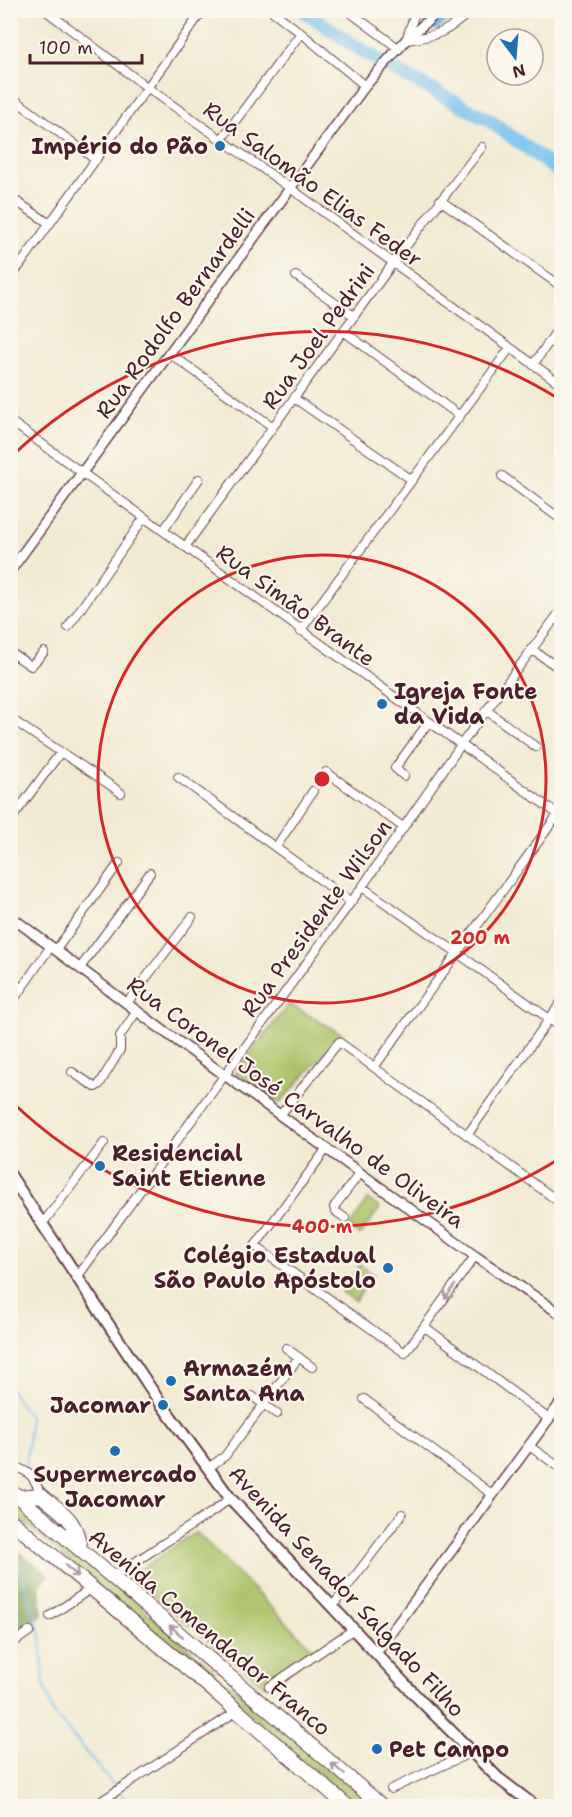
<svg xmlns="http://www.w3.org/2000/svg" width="572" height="1817" font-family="'Shantell Sans',sans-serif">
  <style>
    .green { fill: #abc267; stroke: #7a7049; stroke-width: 1.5 }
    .forest { fill: #88a85c; stroke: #696444; stroke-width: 1.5 }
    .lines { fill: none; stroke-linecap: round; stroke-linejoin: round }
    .stream { stroke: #73beec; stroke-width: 2 }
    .river { stroke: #73beec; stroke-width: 14 }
    .minor-casing { stroke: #633d44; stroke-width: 10 }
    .tertiary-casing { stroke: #633d44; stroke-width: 12 }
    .secondary-casing { stroke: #633d44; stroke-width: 14 }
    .trunk-casing { stroke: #633d44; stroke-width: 16 }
    .minor { stroke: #fff; stroke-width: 8 }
    .tertiary { stroke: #fff; stroke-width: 9 }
    .secondary { stroke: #fff; stroke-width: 10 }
    .trunk { stroke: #fff; stroke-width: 14 }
    .oneway { stroke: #ae9aa0 }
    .ring { fill: none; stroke: #d62828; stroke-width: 3 }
    .poi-dot { fill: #1f6fb2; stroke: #fbf7ec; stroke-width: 2 }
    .labels { text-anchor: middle; stroke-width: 4.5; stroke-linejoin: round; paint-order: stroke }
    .poi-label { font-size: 22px; font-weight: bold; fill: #4a1f2b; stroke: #fbf7ec; text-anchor: start }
    .street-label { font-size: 22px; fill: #4a1f2b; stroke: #fbf7ec }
    .centre { fill: #d62828; stroke: #fbf7ec; stroke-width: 3 }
    .ring-label { font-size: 18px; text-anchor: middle; font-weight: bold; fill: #d62828; stroke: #fbf7ec; stroke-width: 4.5; stroke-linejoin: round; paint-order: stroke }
  </style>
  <rect width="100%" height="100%" fill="#fbf7ec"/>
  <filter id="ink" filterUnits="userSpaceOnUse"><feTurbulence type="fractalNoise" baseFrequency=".0167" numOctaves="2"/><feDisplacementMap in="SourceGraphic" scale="12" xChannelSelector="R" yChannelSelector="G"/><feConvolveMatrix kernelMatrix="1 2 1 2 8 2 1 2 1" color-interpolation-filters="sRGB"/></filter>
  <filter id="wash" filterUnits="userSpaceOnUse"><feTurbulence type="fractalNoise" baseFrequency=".008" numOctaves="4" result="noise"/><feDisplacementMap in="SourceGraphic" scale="24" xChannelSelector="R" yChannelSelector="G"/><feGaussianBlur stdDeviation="1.35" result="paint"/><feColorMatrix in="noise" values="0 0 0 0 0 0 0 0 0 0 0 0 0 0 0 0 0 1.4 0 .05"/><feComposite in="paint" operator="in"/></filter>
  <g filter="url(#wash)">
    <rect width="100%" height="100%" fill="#f2ead1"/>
    <!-- green -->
    <path class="green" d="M289,1004L342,1034L280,1103L235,1073Z
      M368,1199L380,1208L360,1235L349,1227Z
      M360,1265L374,1275L355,1301L342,1292Z
      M10,1495L215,1671L212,1676L206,1678L11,1512Z
      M196,1532L313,1649L263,1685L130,1576Z
      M228,1683L377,1806H355L221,1689Z"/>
    <!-- forest -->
    <path class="forest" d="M11,1549L24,1556L49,1576L39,1584L42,1615L11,1638Z"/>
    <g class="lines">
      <!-- stream -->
      <path class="stream" d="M10,1389L30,1418L26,1468
        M19,1565L41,1636L44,1685L53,1712L113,1785
        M121,1794L131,1806"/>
      <!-- river -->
      <path class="river" d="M303,10L350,43L391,68L489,120L562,174
        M434,24L450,10"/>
    </g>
  </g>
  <g filter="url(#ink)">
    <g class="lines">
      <!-- minor casing -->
      <g class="minor-casing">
        <path id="minor" d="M45,10L148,88L290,188L562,385
          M271,10L301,33L365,86
          M347,10L398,48
          M416,10L406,40C439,36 447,32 472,10
          M10,96L96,160
          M221,140L301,33
          M10,197L50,224
          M440,200L562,287
          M296,276L354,316
          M10,279L203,10
          M343,331L460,416
          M169,353L273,427
          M533,365L562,323
          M294,398L412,480
          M10,421L562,817
          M502,476L562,520
          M163,531L199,479
          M185,547L393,263L482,147
          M68,627L144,518
          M300,631L510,348
          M531,649L562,670
          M10,652L31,666L44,652
          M486,710L536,747
          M10,718C47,744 84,766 121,793
          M326,772L403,827
          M404,776L395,768L428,723
          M178,777L351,902
          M10,821L60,753
          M276,847L313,791
          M362,887L456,952L562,1028
          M56,950L119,863
          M80,968L150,873
          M10,981L22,989
          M127,1003L192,917
          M10,1005L51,946
          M375,1066L562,809
          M72,1072L95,1087L99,1085L120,1050V1036L137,1011
          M281,1114L339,1042L562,1204
          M468,1134L562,1001
          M327,1148L255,1246L405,1353L475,1256
          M345,1218L335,1211L334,1207L360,1173
          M43,1223L104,1143
          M78,1276L362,887L460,746L562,609
          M425,1327L549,1419
          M286,1348L312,1367
          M252,1396L277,1414
          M364,1399L493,1495
          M529,1446L562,1469
          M10,1465C30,1471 34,1476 41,1495
          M208,1468L225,1456L299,1357
          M112,1577L215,1510L230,1498
          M332,1607L402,1514
          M50,1616L92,1588
          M10,1645L30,1631
          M269,1687L354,1629
          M391,1789L472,1752
          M94,1806L237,1711"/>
      </g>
      <!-- tertiary casing -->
      <g class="tertiary-casing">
        <path id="tertiary" d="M10,571L365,86L406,40L440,10
          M10,916L165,1032L475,1256L562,1315
          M376,1653L562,1401"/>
      </g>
      <!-- secondary casing -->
      <g class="secondary-casing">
        <path id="secondary" d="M10,1175L157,1398L230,1498L418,1698L498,1778L535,1806"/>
      </g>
      <!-- trunk casing -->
      <g class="trunk-casing">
        <path id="trunk" d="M10,1490L382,1806
          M19,1497L41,1495C63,1514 76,1518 80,1549
          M10,1520L205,1683L347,1806"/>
      </g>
      <!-- minor -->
      <use href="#minor" class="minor"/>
      <!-- tertiary -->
      <use href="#tertiary" class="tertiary"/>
      <!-- secondary -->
      <use href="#secondary" class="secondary"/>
      <!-- trunk -->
      <use href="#trunk" class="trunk"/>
    </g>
    <!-- one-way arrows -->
    <defs><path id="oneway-shaft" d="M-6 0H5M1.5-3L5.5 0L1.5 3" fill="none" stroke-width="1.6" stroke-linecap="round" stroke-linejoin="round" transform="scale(1.5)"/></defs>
    <g class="oneway">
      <use href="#oneway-shaft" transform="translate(450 1292) rotate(125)"/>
      <use href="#oneway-shaft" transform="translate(72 1571) rotate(40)"/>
      <use href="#oneway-shaft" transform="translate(176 1631) rotate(-140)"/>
      <use href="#oneway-shaft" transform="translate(338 1769) rotate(-140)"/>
    </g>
  </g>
  <!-- distance rings -->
  <g class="ring">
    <circle cx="322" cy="779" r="224"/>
    <path d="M559 1159A448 448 0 0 1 11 1101M11 457A448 448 0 0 1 559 399"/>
  </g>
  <!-- markers -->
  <g class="poi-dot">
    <circle cx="220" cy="146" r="6"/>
    <circle cx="382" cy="704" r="6"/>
    <circle cx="100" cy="1166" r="6"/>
    <circle cx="388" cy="1268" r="6"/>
    <circle cx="171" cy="1381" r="6"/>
    <circle cx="163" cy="1405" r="6"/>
    <circle cx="115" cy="1451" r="6"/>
    <circle cx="377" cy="1749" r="6"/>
  </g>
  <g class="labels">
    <!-- poi labels -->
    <g class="poi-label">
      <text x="208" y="154" text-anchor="end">Império do Pão</text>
      <text x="394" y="699">Igreja Fonte<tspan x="394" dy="25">da Vida</tspan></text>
      <text x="112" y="1161">Residencial<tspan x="112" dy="25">Saint Etienne</tspan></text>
      <text x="376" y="1263" text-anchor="end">Colégio Estadual<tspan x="376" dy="25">São Paulo Apóstolo</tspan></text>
      <text x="183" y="1376">Armazém<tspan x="183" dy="25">Santa Ana</tspan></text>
      <text x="151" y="1413" text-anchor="end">Jacomar</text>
      <text x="115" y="1482" text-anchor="middle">Supermercado<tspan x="115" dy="25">Jacomar</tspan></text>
      <text x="389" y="1757">Pet Campo</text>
    </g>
    <!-- street labels -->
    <g class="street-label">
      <text transform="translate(313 184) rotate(36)" y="8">Rua Salomão Elias Feder</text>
      <text transform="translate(175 313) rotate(-54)" y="8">Rua Rodolfo Bernardelli</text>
      <text transform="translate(318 336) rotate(-54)" y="8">Rua Joel Pedrini</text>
      <text transform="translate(296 605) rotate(36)" y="8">Rua Simão Brante</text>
      <text transform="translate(316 918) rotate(-54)" y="8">Rua Presidente Wilson</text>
      <text transform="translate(296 1102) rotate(36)" y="8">Rua Coronel José Carvalho de Oliveira</text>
      <text transform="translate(347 1591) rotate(47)" y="8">Avenida Senador Salgado Filho</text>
      <text transform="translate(210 1632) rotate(40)" y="8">Avenida Comendador Franco</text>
    </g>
  </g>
  <circle cx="322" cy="779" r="9" class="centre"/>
  <g class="ring-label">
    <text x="480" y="944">200 m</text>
    <text x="322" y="1233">400 m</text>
  </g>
  <!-- margin -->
  <rect width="572" height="1817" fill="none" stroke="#fbf7ec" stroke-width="36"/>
  <!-- north arrow -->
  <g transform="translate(515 57) rotate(164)"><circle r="28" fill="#fbf7ec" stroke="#b4a19f" stroke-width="1.5"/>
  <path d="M0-4.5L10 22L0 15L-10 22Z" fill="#1f6fb2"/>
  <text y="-9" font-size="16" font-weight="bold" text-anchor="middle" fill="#4a1f2b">N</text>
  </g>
  <!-- scale -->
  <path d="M30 54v9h112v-9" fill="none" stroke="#4a1f2b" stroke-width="3"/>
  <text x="39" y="54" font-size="18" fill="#4a1f2b" stroke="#fbf7ec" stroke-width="4.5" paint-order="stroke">100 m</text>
</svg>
